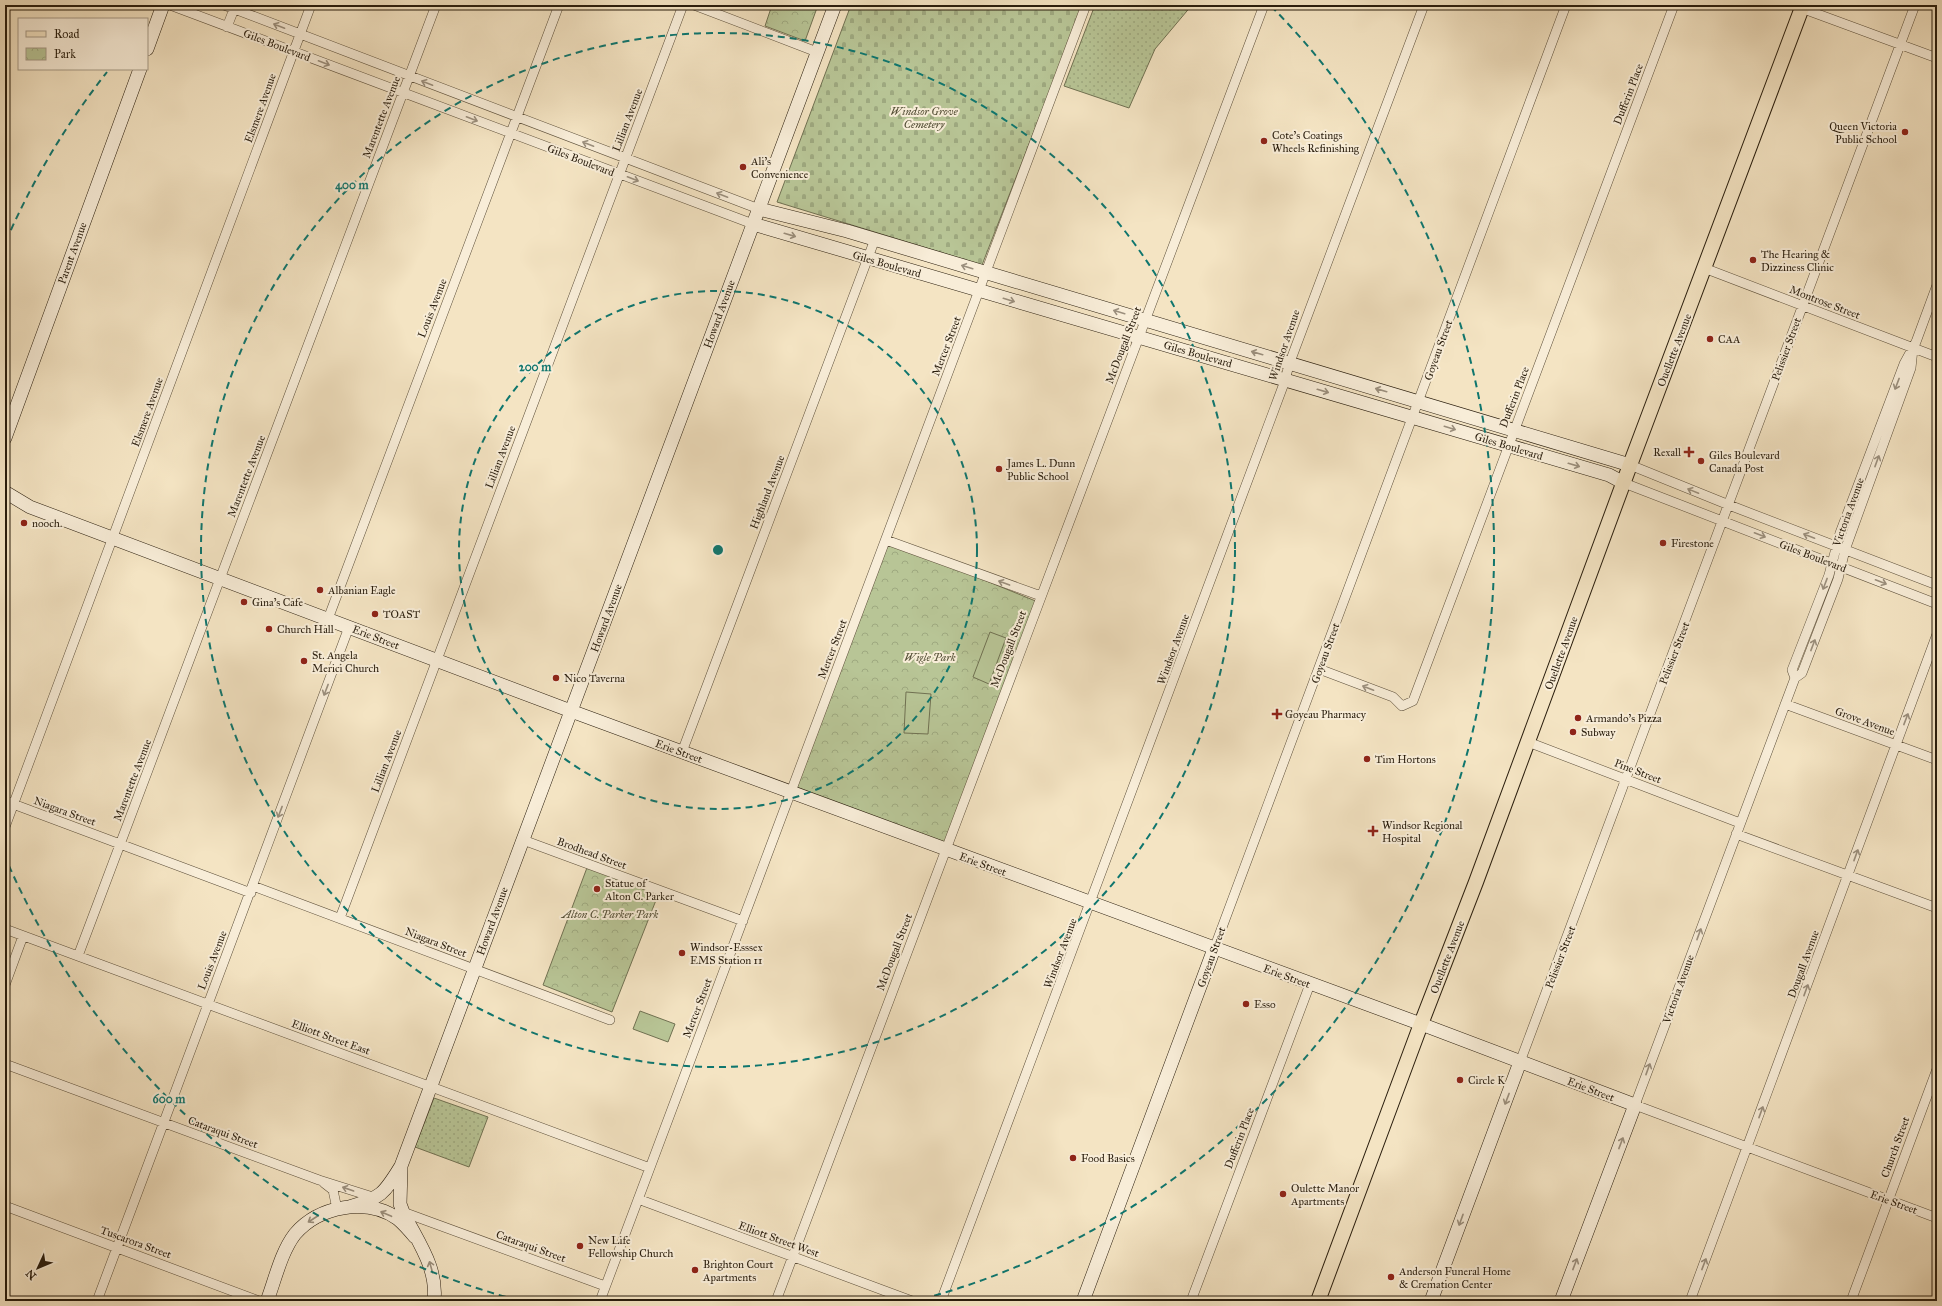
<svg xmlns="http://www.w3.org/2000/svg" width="1942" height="1306" font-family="'IM FELL Great Primer',serif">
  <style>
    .grass { fill: url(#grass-dots); stroke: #707152 }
    .cemetery { fill: url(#cemetery-stones); stroke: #707152 }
    .park { fill: url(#park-crowns); stroke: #707152 }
    .garden { fill: #b8c596; stroke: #707152 }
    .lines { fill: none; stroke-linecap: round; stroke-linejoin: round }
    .street-casing { stroke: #5c4f3a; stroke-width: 10 }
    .secondary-casing { stroke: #291d0d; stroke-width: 14 }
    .primary-casing { stroke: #291d0d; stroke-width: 16 }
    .street { stroke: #f8edd8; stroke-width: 9 }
    .secondary { stroke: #f8edd8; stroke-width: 13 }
    .primary { stroke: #f4e4c3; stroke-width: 14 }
    .oneway { stroke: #9b8f7d }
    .ring { fill: none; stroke: #0f766e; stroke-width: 2; stroke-dasharray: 7 5 }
    .poi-dot { fill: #8f2418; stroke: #f8edd8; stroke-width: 1.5 }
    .labels { text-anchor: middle; stroke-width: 4; stroke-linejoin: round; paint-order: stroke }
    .street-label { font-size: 11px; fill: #291d0d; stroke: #f8edd8 }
    .park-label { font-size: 11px; font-style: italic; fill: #544f36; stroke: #f8edd8 }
    .poi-label { font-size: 11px; fill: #291d0d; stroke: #f8edd8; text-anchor: start }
    .centre { fill: #0f766e; stroke: #f8edd8; stroke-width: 2 }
    .ring-label { font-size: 12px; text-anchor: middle; font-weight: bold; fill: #0f766e; stroke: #f8edd8; stroke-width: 4; stroke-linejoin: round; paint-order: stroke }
  </style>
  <defs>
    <pattern id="grass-dots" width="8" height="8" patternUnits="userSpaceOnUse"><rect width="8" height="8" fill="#b8c596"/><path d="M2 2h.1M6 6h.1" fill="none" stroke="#9ea980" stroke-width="1.8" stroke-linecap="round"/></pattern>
    <pattern id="cemetery-stones" width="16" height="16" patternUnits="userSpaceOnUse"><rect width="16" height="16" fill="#b8c596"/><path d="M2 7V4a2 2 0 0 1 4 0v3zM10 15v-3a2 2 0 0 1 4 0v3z" fill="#9ea980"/></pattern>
    <pattern id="park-crowns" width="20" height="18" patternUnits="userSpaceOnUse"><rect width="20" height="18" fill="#b8c596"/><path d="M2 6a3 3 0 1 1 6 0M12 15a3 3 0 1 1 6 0" fill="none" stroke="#9ea980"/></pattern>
  </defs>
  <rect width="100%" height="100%" fill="#f4e4c3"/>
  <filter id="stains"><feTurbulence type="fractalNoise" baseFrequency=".005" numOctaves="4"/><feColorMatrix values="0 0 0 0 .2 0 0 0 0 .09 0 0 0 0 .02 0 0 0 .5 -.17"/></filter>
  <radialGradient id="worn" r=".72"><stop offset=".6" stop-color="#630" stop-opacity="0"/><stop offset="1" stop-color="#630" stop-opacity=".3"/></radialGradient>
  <!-- grass -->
  <path class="grass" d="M1095,5H1192L1155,49L1129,108L1064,86Z
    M434,1098L488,1117L469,1167L415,1147Z"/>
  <!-- cemetery -->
  <path class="cemetery" d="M851,5H1083L982,265L777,202Z"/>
  <!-- park -->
  <path class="park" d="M772,5H818L805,41L765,26Z
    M886,540L1038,602L945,850L791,792Z
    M588,865L660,890L612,1012L543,985Z"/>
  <!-- garden -->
  <path class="garden" d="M990,632L1006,638L989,684L973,677Z
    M906,692L931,694L928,734L904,733Z
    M640,1011L675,1024L668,1042L633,1029Z"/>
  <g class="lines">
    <!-- street casing -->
    <g class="street-casing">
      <path id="street" d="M170,5L753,224
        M224,5L759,209
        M694,5L817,52
        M1793,5L1937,58
        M227,27L234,9
        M1704,268L1937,357
        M1913,349L1911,368L1845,550L1838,579L1802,673L1795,678L1635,1105L1937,1218
        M1630,465L1729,505L1937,585
        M1624,483L1937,604
        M886,540L1041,596
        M328,619L559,5
        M1319,669L1393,697L1402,706L1413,701L1674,5
        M1795,678L1792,670L1829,575L1840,533L1904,364L1916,342L1937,285
        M1785,704L1937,760
        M1528,742L1740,823
        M682,752L875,239
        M5,801L251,893
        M5,827L311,5
        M1736,834L1937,908
        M523,840L743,921
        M253,886L610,1020
        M340,918L683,5
        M5,929L650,1168
        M1214,949L1566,5
        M78,956L436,5
        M5,985L23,936
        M1520,1062L1915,5
        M5,1064L319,1180L376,1198
        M324,1183L333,1190L337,1209
        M638,1199L912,1301
        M5,1206L259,1301
        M403,1212L605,1286
        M97,1301L349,627
        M600,1301L1086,5
        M776,1301L1264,5
        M941,1301L1283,386L1290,362L1424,5
        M1191,1301L1310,984
        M1690,1301L1937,634
        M1851,1301L1937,1069"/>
    </g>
    <!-- secondary casing -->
    <g class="secondary-casing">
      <path id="secondary" d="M147,49L163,5
        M759,209L847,231L1630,465
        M753,224L1609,475L1624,483
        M5,438L140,69
        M5,492L30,507L571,711L1421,1024L1635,1105L1561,1301
        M401,1168L400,1204L403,1212C417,1241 438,1267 434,1301
        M349,1207C381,1198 384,1194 401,1166L835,5
        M267,1301C275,1280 281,1252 295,1234C319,1206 367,1197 398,1219C404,1224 410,1231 415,1237
        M1083,1301L1214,949
        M1431,1301L1520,1062"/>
    </g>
    <!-- primary casing -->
    <g class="primary-casing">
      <path id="primary" d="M1318,1301L1421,1024L1476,882L1630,465L1803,5"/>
    </g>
    <!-- street -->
    <use href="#street" class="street"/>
    <!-- secondary -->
    <use href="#secondary" class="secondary"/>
    <!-- primary -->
    <use href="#primary" class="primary"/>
  </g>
  <!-- one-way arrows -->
  <defs><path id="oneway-shaft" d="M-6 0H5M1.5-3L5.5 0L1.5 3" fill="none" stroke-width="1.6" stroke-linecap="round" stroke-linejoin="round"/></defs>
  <g class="oneway">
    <use href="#oneway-shaft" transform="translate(279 26) rotate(-159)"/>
    <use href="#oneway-shaft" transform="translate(324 63) rotate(21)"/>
    <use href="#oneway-shaft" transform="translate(427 83) rotate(-159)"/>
    <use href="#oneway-shaft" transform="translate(472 119) rotate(21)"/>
    <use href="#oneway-shaft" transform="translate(588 144) rotate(-159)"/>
    <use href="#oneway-shaft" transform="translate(633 179) rotate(21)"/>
    <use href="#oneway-shaft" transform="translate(722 195) rotate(-159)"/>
    <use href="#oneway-shaft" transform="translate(790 235) rotate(16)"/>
    <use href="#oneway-shaft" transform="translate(967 267) rotate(-163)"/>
    <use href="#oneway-shaft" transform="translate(1009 300) rotate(17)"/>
    <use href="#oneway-shaft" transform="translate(1119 312) rotate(-163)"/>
    <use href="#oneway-shaft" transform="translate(1257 353) rotate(-164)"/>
    <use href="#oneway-shaft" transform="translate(1897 384) rotate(111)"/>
    <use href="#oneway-shaft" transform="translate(1381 390) rotate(-164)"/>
    <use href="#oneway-shaft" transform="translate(1323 391) rotate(16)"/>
    <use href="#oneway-shaft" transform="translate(1450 428) rotate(17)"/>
    <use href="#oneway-shaft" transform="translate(1877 461) rotate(-70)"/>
    <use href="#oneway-shaft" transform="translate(1574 465) rotate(16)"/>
    <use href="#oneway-shaft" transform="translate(1693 491) rotate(-158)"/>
    <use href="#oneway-shaft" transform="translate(1760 535) rotate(21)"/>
    <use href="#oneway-shaft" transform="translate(1809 536) rotate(-159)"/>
    <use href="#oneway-shaft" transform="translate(1881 582) rotate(21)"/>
    <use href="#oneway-shaft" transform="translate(1004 583) rotate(-160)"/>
    <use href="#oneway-shaft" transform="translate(1825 584) rotate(111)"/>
    <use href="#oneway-shaft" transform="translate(1813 645) rotate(-69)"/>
    <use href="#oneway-shaft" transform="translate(1368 688) rotate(-159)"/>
    <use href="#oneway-shaft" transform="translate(326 690) rotate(111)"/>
    <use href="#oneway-shaft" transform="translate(1906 719) rotate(-69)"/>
    <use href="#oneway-shaft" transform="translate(280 812) rotate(111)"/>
    <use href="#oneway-shaft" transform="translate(1856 855) rotate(-70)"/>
    <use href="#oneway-shaft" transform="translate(1699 934) rotate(-70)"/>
    <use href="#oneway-shaft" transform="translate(1806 990) rotate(-70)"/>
    <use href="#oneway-shaft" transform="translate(1648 1069) rotate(-70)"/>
    <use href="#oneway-shaft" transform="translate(1507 1099) rotate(111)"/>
    <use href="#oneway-shaft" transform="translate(1761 1112) rotate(-70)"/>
    <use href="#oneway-shaft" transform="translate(1621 1143) rotate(-69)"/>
    <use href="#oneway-shaft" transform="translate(348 1189) rotate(-161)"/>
    <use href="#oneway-shaft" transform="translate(386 1214) rotate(-157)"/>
    <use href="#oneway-shaft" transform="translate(313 1219) rotate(147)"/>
    <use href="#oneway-shaft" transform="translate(1461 1220) rotate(110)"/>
    <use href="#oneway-shaft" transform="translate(1575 1264) rotate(-69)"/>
    <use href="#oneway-shaft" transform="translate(1704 1264) rotate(-69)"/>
    <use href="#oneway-shaft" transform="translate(431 1267) rotate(-106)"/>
  </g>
  <!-- distance rings -->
  <g class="ring">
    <circle cx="718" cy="550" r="259"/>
    <circle cx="718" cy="550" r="517"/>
    <path d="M517 1300A776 776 0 0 1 6 859M6 241A776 776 0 0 1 107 72M1271 6A776 776 0 0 1 919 1300"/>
  </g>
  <!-- markers -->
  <g class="poi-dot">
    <circle cx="1905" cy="132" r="4"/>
    <circle cx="1264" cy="141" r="4"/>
    <circle cx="743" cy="167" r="4"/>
    <circle cx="1753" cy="260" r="4"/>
    <circle cx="1710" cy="339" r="4"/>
    <path d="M1687 446h4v4h4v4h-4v4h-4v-4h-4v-4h4z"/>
    <circle cx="1701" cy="461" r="4"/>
    <circle cx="999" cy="469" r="4"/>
    <circle cx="24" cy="523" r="4"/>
    <circle cx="1663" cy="543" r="4"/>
    <circle cx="320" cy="590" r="4"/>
    <circle cx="244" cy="602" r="4"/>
    <circle cx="375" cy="614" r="4"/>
    <circle cx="269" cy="629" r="4"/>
    <circle cx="304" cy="661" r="4"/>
    <circle cx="556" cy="678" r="4"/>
    <path d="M1275 708h4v4h4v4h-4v4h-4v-4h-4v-4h4z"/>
    <circle cx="1578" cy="718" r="4"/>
    <circle cx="1573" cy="732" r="4"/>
    <circle cx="1367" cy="759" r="4"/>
    <path d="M1371 825h4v4h4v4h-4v4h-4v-4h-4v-4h4z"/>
    <circle cx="597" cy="889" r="4"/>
    <circle cx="682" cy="953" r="4"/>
    <circle cx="1246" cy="1004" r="4"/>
    <circle cx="1460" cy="1080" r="4"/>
    <circle cx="1073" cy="1158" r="4"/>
    <circle cx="1283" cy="1194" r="4"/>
    <circle cx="580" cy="1246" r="4"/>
    <circle cx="695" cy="1270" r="4"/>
    <circle cx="1391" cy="1277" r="4"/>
  </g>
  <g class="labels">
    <!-- street labels -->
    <g class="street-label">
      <text transform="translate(277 45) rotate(21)" y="4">Giles Boulevard</text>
      <text transform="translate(1628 94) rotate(-69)" y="4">Dufferin Place</text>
      <text transform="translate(260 108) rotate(-70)" y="4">Elsmere Avenue</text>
      <text transform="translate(381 117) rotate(-69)" y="4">Marentette Avenue</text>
      <text transform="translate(627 120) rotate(-69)" y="4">Lillian Avenue</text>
      <text transform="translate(581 160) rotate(21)" y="4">Giles Boulevard</text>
      <text transform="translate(72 253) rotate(-70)" y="4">Parent Avenue</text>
      <text transform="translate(887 264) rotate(16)" y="4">Giles Boulevard</text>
      <text transform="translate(1825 302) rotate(21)" y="4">Montrose Street</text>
      <text transform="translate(432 308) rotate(-69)" y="4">Louis Avenue</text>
      <text transform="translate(719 314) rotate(-70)" y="4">Howard Avenue</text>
      <text transform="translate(1123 345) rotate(-69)" y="4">McDougall Street</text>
      <text transform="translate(1284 345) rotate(-71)" y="4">Windsor Avenue</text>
      <text transform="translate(946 346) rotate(-69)" y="4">Mercer Street</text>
      <text transform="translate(1786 349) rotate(-70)" y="4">Pelissier Street</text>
      <text transform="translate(1438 350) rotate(-70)" y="4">Goyeau Street</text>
      <text transform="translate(1674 350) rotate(-69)" y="4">Ouellette Avenue</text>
      <text transform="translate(1198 354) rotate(16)" y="4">Giles Boulevard</text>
      <text transform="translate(1514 397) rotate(-69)" y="4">Dufferin Place</text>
      <text transform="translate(147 412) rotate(-70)" y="4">Elsmere Avenue</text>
      <text transform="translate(1509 446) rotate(17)" y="4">Giles Boulevard</text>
      <text transform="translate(500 457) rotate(-69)" y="4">Lillian Avenue</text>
      <text transform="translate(246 476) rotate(-69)" y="4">Marentette Avenue</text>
      <text transform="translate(767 492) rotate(-69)" y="4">Highland Avenue</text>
      <text transform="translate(1848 512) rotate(-70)" y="4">Victoria Avenue</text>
      <text transform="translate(1813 556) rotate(21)" y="4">Giles Boulevard</text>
      <text transform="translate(606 618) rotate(-70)" y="4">Howard Avenue</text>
      <text transform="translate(376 637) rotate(21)" y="4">Erie Street</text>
      <text transform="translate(832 649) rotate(-69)" y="4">Mercer Street</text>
      <text transform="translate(1008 649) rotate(-69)" y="4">McDougall Street</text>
      <text transform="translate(1173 649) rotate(-70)" y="4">Windsor Avenue</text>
      <text transform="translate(1325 653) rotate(-70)" y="4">Goyeau Street</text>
      <text transform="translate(1561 653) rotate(-70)" y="4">Ouellette Avenue</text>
      <text transform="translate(1674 653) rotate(-69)" y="4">Pelissier Street</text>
      <text transform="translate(1865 721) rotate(20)" y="4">Grove Avenue</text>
      <text transform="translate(679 751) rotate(20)" y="4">Erie Street</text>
      <text transform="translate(386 761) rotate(-69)" y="4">Lillian Avenue</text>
      <text transform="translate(1638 771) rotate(21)" y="4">Pine Street</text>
      <text transform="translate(132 780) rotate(-69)" y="4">Marentette Avenue</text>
      <text transform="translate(65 811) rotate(20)" y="4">Niagara Street</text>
      <text transform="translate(592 853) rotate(20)" y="4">Brodhead Street</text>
      <text transform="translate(983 864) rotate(20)" y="4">Erie Street</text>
      <text transform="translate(492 921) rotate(-70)" y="4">Howard Avenue</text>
      <text transform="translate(436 942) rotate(21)" y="4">Niagara Street</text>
      <text transform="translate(894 952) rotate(-69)" y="4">McDougall Street</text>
      <text transform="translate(1060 953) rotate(-69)" y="4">Windsor Avenue</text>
      <text transform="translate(1211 957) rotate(-70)" y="4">Goyeau Street</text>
      <text transform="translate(1447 957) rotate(-69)" y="4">Ouellette Avenue</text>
      <text transform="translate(1560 957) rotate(-69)" y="4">Pelissier Street</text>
      <text transform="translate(212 960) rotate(-69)" y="4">Louis Avenue</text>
      <text transform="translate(1803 964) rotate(-70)" y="4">Dougall Avenue</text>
      <text transform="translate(1287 976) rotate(20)" y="4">Erie Street</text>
      <text transform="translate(1678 989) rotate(-70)" y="4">Victoria Avenue</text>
      <text transform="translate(697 1008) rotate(-69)" y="4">Mercer Street</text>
      <text transform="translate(331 1037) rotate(20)" y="4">Elliott Street East</text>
      <text transform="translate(1591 1089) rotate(21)" y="4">Erie Street</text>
      <text transform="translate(223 1132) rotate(20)" y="4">Cataraqui Street</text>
      <text transform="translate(1239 1138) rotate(-69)" y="4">Dufferin Place</text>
      <text transform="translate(1895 1147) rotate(-70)" y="4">Church Street</text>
      <text transform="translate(1894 1202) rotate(20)" y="4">Erie Street</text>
      <text transform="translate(779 1239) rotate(20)" y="4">Elliott Street West</text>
      <text transform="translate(136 1242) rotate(20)" y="4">Tuscarora Street</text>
      <text transform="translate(531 1246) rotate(20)" y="4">Cataraqui Street</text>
    </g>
    <!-- park labels -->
    <g class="park-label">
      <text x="924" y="115">Windsor Grove<tspan x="924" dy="13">Cemetery</tspan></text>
      <text x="930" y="661">Wigle Park</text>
      <text x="610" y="918">Alton C. Parker Park</text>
    </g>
    <!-- poi labels -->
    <g class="poi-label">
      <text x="1897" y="130" text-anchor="end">Queen Victoria<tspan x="1897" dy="13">Public School</tspan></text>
      <text x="1272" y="139">Cote's Coatings<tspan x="1272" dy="13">Wheels Refinishing</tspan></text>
      <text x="751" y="165">Ali's<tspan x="751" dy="13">Convenience</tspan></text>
      <text x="1761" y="258">The Hearing &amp;<tspan x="1761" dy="13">Dizziness Clinic</tspan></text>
      <text x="1718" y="343">CAA</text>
      <text x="1681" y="456" text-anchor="end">Rexall</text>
      <text x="1709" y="459">Giles Boulevard<tspan x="1709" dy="13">Canada Post</tspan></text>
      <text x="1007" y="467">James L. Dunn<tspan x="1007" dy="13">Public School</tspan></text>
      <text x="32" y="527">nooch.</text>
      <text x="1671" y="547">Firestone</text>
      <text x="328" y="594">Albanian Eagle</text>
      <text x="252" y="606">Gina's Cafe</text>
      <text x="383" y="618">TOAST</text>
      <text x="277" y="633">Church Hall</text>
      <text x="312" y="659">St. Angela<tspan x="312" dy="13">Merici Church</tspan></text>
      <text x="564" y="682">Nico Taverna</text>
      <text x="1285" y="718">Goyeau Pharmacy</text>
      <text x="1586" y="722">Armando's Pizza</text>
      <text x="1581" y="736">Subway</text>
      <text x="1375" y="763">Tim Hortons</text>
      <text x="1382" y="829">Windsor Regional<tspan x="1382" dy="13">Hospital</tspan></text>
      <text x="605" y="887">Statue of<tspan x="605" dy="13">Alton C. Parker</tspan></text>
      <text x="690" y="951">Windsor-Esssex<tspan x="690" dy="13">EMS Station 11</tspan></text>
      <text x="1254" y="1008">Esso</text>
      <text x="1468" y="1084">Circle K</text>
      <text x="1081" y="1162">Food Basics</text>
      <text x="1291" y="1192">Oulette Manor<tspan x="1291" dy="13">Apartments</tspan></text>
      <text x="588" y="1244">New Life<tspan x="588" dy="13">Fellowship Church</tspan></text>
      <text x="703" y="1268">Brighton Court<tspan x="703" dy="13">Apartments</tspan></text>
      <text x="1399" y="1275">Anderson Funeral Home<tspan x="1399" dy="13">&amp; Cremation Center</tspan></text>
    </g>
  </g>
  <circle cx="718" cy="550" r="6" class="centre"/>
  <g class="ring-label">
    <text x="352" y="189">400 m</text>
    <text x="535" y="371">200 m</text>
    <text x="169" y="1103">600 m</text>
  </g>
  <!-- margin -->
  <rect width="1942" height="1306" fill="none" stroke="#f4e4c3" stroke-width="20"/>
  <rect x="6" y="6" width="1930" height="1294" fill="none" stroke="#291d0d" stroke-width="2"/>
  <rect x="10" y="10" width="1922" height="1286" fill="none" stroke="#291d0d"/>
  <!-- legend -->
  <rect x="18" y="18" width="130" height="52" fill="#f8edd8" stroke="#a59a87"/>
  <rect x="26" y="31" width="20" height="6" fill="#f4e4c3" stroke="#a59a87"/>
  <text x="54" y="38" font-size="12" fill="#291d0d">Road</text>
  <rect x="26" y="48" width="20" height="12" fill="url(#park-crowns)" stroke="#a59a87"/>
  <text x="54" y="58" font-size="12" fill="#291d0d">Park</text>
  <!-- north arrow -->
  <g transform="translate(38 1268) rotate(226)" stroke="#f8edd8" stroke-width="3" paint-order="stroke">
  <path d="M0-3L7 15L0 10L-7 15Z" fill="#291d0d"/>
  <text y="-6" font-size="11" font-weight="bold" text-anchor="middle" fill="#291d0d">N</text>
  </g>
  <rect width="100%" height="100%" filter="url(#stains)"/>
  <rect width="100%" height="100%" fill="url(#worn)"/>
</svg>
